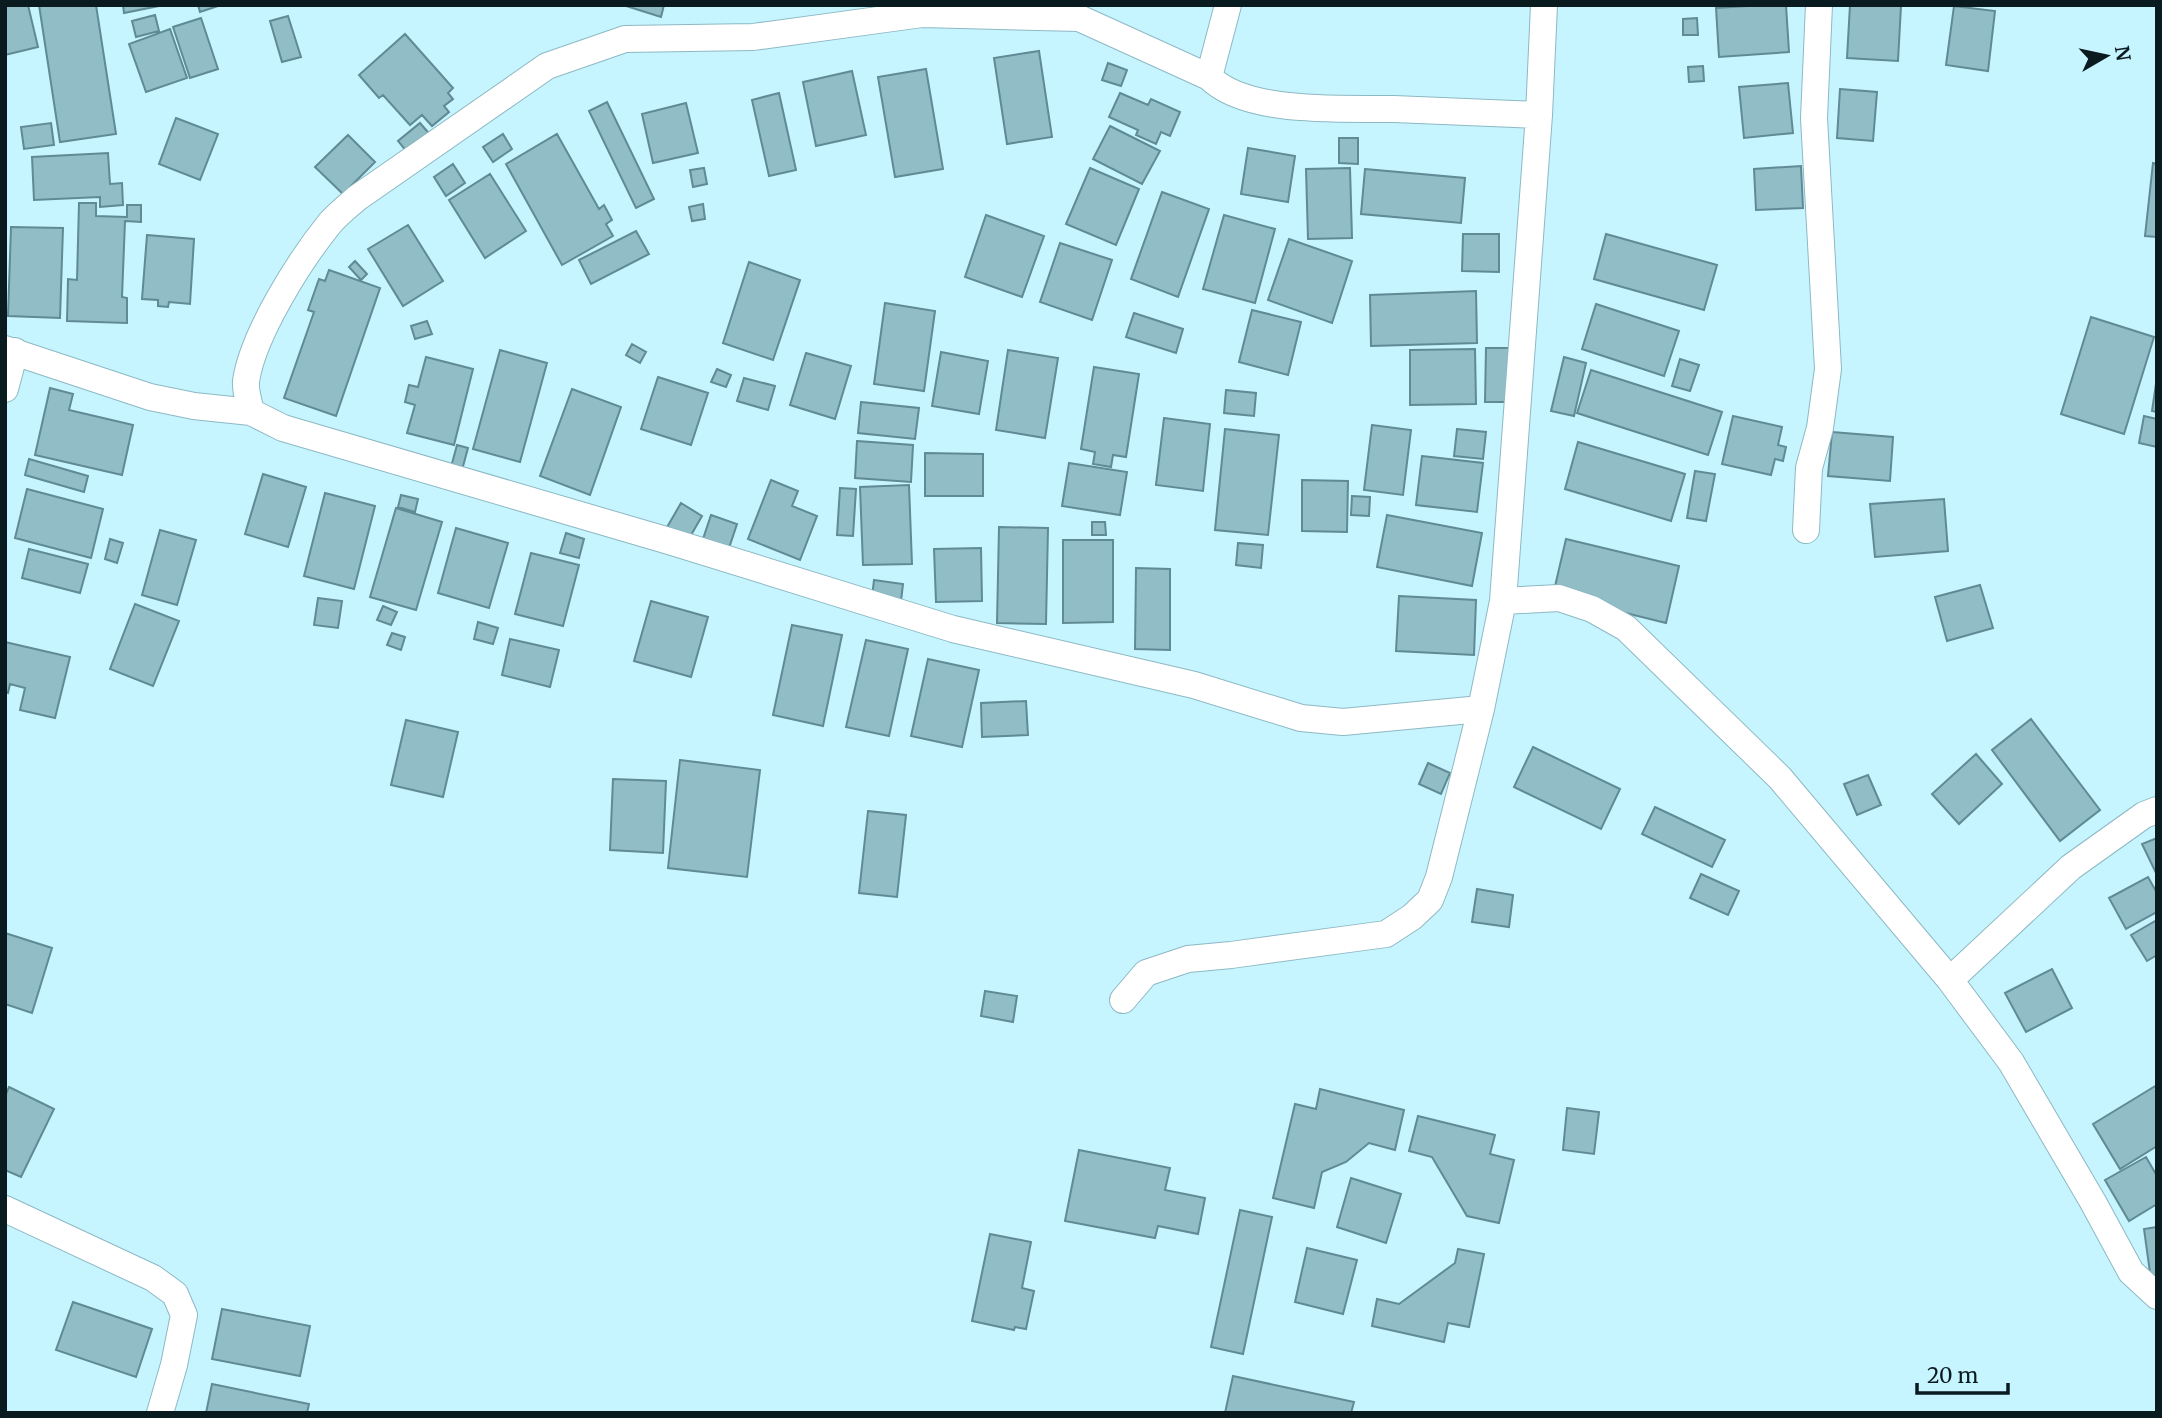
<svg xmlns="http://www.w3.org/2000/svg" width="2162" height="1418" font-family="Merriweather,serif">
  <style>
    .building { fill: #91bdc7; stroke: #608a94; stroke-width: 2 }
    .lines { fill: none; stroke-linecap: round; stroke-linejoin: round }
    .minor-casing { stroke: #8db9c3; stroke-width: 28 }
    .minor { stroke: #fff; stroke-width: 26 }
  </style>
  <rect width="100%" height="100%" fill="#c6f4ff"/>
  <!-- building -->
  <path class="building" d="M5,5H28L38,47L5,55Z
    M39,5H96L116,134L60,142Z
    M123,5H164L124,13Z
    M198,5H221L200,12Z
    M623,5H664L661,17Z
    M1763,5H1786L1789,52L1719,57L1716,8Z
    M1850,5L1901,6L1898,61L1847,58Z
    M1954,6L1995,11L1988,71L1946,65Z
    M155,15L159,31L136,37L132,21Z
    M288,16L301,57L282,62L270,21Z
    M201,18L218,69L190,78L173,27Z
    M1697,18L1698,35H1683V19Z
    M170,29L187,78L146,92L129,44Z
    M405,34L453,88L448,93L453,99L444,106L449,112L432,126L422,115L410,125L383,95L379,98L359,75Z
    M1039,51L1052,137L1007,144L994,58Z
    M1108,63L1127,70L1121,86L1102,80Z
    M1703,66L1704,81L1689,82L1688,67Z
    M926,69L943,169L895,177L878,77Z
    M852,71L866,135L816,146L803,82Z
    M1788,83L1793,133L1744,138L1739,87Z
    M1840,89L1877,92L1873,141L1837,138Z
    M779,93L796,170L769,176L752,100Z
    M1120,93L1148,105L1151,99L1180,112L1170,136L1161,132L1156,144L1136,135L1138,130L1109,117Z
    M607,102L654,199L636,208L589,111Z
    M686,103L698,153L653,163L642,114Z
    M176,118L218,134L200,180L159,164Z
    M51,123L54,145L24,149L21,127Z
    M420,123L433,138L411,157L398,141Z
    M1110,126L1160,151L1142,184L1093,159Z
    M503,134L512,149L493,162L483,147Z
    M557,134L599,209L604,205L612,220L606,224L613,236L562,265L506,164Z
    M348,135L375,162L343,194L315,167Z
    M1339,138H1358V164L1339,163Z
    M1248,148L1295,156L1288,202L1241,194Z
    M108,153L110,184L122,183L123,205L100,207V197L34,200L32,157Z
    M2153,163L2157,164V237L2145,236Z
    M453,164L465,183L446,196L434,177Z
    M1801,166L1803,208L1756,210L1754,169Z
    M704,168L707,184L693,187L690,170Z
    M1090,168L1139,189L1116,245L1066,224Z
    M1350,168L1352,238L1308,239L1306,169Z
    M1365,169L1465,178L1461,223L1361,214Z
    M490,174L526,231L485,258L449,200Z
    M1162,192L1209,209L1178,297L1131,279Z
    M79,203H96V216L127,217V205H141V222L125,221L122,297L127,298V323L67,321L68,279L77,280Z
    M703,204L705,219L692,221L689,207Z
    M986,215L1044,236L1022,297L965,277Z
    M1224,215L1275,229L1255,303L1203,289Z
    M408,225L443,281L403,306L368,249Z
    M11,227L63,228L60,318L8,316Z
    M636,231L649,254L591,284L579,260Z
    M1463,234H1499V272L1462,271Z
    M1606,234L1717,265L1704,310L1594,279Z
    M147,235L194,239L190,304L169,302L168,307L158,306V300L142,299Z
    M1289,239L1352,261L1332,323L1268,300Z
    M1060,243L1112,260L1092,320L1040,302Z
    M355,261L367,274L361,280L349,267Z
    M749,262L800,280L773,360L723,343Z
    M329,270L380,288L336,416L284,398L314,312L308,310L319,279L325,281Z
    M1476,291L1477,343L1371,346L1370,295Z
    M885,303L935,311L924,391L874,384Z
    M1596,304L1679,331L1664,376L1582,349Z
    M1252,310L1301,322L1288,375L1239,362Z
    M1134,313L1183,329L1176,353L1126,337Z
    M2091,317L2154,337L2124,434L2061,414Z
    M427,321L432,334L415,339L411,326Z
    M632,344L646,352L640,363L626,355Z
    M1486,348H1513L1512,402H1485Z
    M1475,349L1476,404L1410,405V350Z
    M500,350L547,363L520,462L473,449Z
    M1008,350L1058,358L1045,438L996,430Z
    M941,352L988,361L979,414L932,406Z
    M806,353L851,366L835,419L790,405Z
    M426,357L473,369L454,445L407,433L415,405L405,402L409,385L418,387Z
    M1564,357L1586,363L1574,416L1551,411Z
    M1680,359L1699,365L1690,391L1672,386Z
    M1094,367L1139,374L1126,457L1113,455L1111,467L1093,464L1095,452L1081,449Z
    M717,369L731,375L726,387L711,382Z
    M1591,370L1722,412L1708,455L1577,413Z
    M658,377L708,393L691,445L641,429Z
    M2157,377V412L2152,411Z
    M744,378L775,386L768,410L737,401Z
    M50,388L73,394L69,410L133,425L122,475L35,455Z
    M572,389L621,407L590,495L540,476Z
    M1226,390L1256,393L1254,416L1224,413Z
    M861,402L919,408L915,439L858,433Z
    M1733,416L1782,427L1778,445L1786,447L1783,461L1775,459L1771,475L1722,464Z
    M2144,416L2157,419V447L2139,443Z
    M1164,418L1210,424L1203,491L1156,485Z
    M1372,425L1411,430L1403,495L1364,490Z
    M1225,429L1279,435L1268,535L1215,530Z
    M1457,429L1486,432L1483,459L1454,456Z
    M1832,432L1893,437L1890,481L1828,476Z
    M857,441L913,445L911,482L855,478Z
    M1578,442L1685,474L1671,521L1565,489Z
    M457,445L468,448L462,470L451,467Z
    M925,453L983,454V496H925Z
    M1422,456L1483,463L1477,512L1416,505Z
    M29,459L88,476L84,492L25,475Z
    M1069,463L1127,472L1120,515L1062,506Z
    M1695,471L1715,474L1706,521L1687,518Z
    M263,474L306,487L288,547L245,534Z
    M771,480L798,491L792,506L817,516L800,560L748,539Z
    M1302,480L1348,481L1347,532L1302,531Z
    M909,485L912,564L863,565L860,487Z
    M840,488L856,489L853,536L837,535Z
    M27,489L103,509L91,558L15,538Z
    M325,493L375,506L354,589L304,576Z
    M401,495L418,499L415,512L398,507Z
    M1352,496L1370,497L1369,516L1351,515Z
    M1944,499L1948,551L1875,557L1870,504Z
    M681,503L702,516L687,542L666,529Z
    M396,508L442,522L416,610L370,597Z
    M711,515L737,524L729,548L703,539Z
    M1387,515L1482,533L1472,586L1377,567Z
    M1092,522H1105L1106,535H1092Z
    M999,527L1048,528L1046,624L997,623Z
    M456,528L508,543L489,608L438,593Z
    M160,530L196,540L177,605L142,595Z
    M566,533L584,539L579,558L560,553Z
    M110,539L123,543L117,563L105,559Z
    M1566,539L1679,566L1666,623L1553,595Z
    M1063,540H1113V622L1063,623Z
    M1238,543L1263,545L1261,568L1236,565Z
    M981,548L982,601L936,602L934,549Z
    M29,549L88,564L80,593L22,578Z
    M531,553L579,565L563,626L515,614Z
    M1136,568L1170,569V650L1135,649Z
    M874,580L903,584L901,601L872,597Z
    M1980,585L1993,628L1947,641L1935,597Z
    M1399,596L1476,600L1474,655L1396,651Z
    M318,598L342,601L338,628L314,625Z
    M651,601L708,617L691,677L634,661Z
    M135,604L179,621L153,686L110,669Z
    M383,606L397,612L391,625L377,620Z
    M478,622L498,628L493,644L474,639Z
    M792,625L842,635L823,726L773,715Z
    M392,633L405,637L401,650L387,645Z
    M510,639L559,650L550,687L502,675Z
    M866,640L908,649L889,736L846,727Z
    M5,642L70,657L55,718L20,710L25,688L10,684L8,693L5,692Z
    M928,659L979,670L962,747L911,736Z
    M1026,701L1028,735L982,737L981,703Z
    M2031,719L2100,810L2060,841L1992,750Z
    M406,720L458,732L443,797L391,785Z
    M1533,747L1620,789L1601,829L1514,787Z
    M1976,754L2002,784L1959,824L1932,794Z
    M680,760L760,770L747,877L668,868Z
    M1428,763L1450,773L1441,794L1419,784Z
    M1868,775L1881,805L1857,815L1844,784Z
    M613,779L666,781L663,853L610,850Z
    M1655,807L1725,840L1712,867L1642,834Z
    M868,811L906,815L897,897L859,893Z
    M2157,838V875L2142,844Z
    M1701,874L1739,891L1728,915L1690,898Z
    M2148,877L2157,893V912L2126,929L2109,898Z
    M1477,889L1513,895L1509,927L1472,922Z
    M2157,920V955L2147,961L2131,935Z
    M5,933L52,948L32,1013L5,1004Z
    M2052,969L2072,1008L2026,1032L2005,993Z
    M985,991L1017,996L1013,1022L981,1016Z
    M2157,1085V1146L2120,1169L2093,1124Z
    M9,1087L54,1109L21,1177L5,1170V1096Z
    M1320,1089L1404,1110L1395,1150L1369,1143L1346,1162L1322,1172L1314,1208L1273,1198L1295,1104L1316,1109Z
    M1567,1108L1599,1112L1594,1154L1563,1150Z
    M1418,1116L1495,1135L1490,1154L1514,1160L1499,1223L1467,1216L1432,1157L1409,1151Z
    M1079,1150L1170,1168L1165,1190L1205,1198L1198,1234L1158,1226L1155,1238L1065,1221Z
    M2146,1157L2157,1176V1204L2129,1221L2105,1180Z
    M1351,1178L1401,1194L1386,1243L1337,1227Z
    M1240,1210L1272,1217L1243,1354L1211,1347Z
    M2157,1227V1279L2151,1280L2144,1229Z
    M990,1234L1031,1242L1022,1288L1034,1291L1026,1329L1015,1327L1014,1330L972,1321Z
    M1307,1248L1357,1260L1343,1314L1295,1302Z
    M1458,1249L1484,1254L1469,1327L1448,1323L1444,1342L1372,1326L1377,1299L1399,1304L1455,1263Z
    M73,1302L152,1329L136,1377L56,1350Z
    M222,1309L310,1326L300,1376L212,1359Z
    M1233,1376L1354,1402L1351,1413H1225Z
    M212,1384L309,1404L307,1413H206Z"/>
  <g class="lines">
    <!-- minor casing -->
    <g class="minor-casing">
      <path id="minor" d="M1209,77L1228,5
        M5,349L150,397L194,406L251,412L283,428L669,541L953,629L1194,685L1301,718L1343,722L1481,709
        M5,389L15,351
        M251,412C249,403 245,390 246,381C253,334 300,260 330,223C338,214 348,206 357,198L547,66L625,39L753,37L922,14L1079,18L1209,77C1246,115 1345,108 1394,109C1443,111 1491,113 1539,115
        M1806,530L1809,468L1820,428L1828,369L1814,118L1819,5
        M1503,601L1559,598L1592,609L1626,628L1780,778L1950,980L2011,1062L2093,1202L2131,1272L2157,1296
        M1950,980L2071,867L2144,815L2157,810
        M1123,1000L1146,973L1188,959L1231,955L1386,934L1412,917L1430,900L1439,877L1481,709L1503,601L1539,115L1544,5
        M5,1209L153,1278L175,1294L184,1315L174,1365L160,1413"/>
    </g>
    <!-- minor -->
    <use href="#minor" class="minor"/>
  </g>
  <!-- border -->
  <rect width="2162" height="1418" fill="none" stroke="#0a1b1f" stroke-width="14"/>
  <!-- north arrow -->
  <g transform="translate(2106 56) rotate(81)" stroke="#c6f4ff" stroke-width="5" paint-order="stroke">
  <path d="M0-5L12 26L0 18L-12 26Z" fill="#0a1b1f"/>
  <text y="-10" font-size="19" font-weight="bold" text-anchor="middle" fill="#0a1b1f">N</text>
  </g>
  <!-- scale -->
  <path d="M1917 1383v10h91v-10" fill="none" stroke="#0a1b1f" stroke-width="3.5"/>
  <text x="1927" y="1383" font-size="21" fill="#0a1b1f" stroke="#c6f4ff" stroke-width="5" paint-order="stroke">20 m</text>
</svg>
